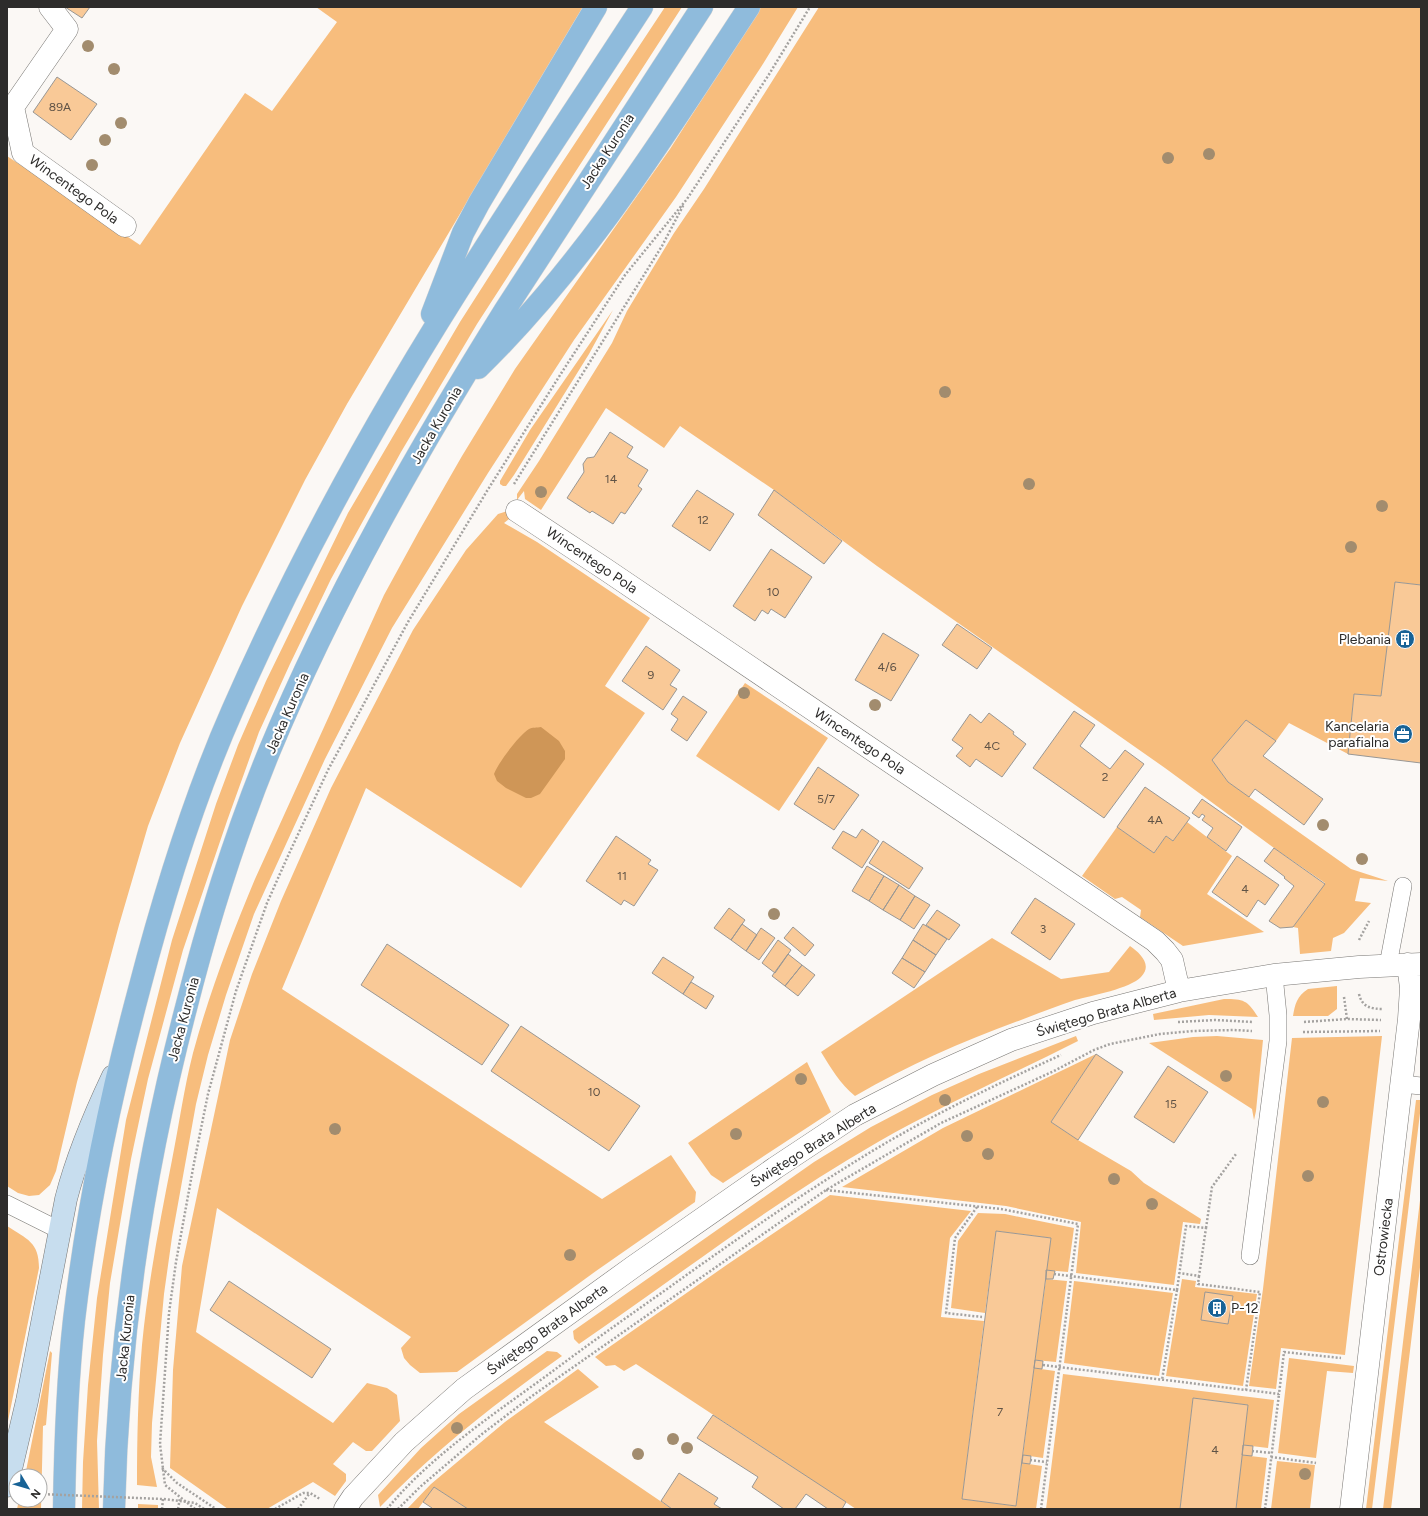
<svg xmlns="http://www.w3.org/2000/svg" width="1428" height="1516" font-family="Figtree,sans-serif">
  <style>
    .green { fill: #f7bd7d }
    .water { fill: #cf9657 }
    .building { fill: #f9c997; stroke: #999794 }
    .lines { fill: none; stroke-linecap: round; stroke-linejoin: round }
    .lane-casing { stroke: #797774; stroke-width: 18 }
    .street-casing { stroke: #797774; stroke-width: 23 }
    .secondary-casing { stroke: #797774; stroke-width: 23 }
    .primary-casing { stroke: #d5d5d5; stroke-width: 23 }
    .path { stroke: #a4a2a0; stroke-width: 2.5; stroke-dasharray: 2 2; stroke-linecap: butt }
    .lane { stroke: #fff; stroke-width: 17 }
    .street { stroke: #fff; stroke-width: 22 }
    .secondary { stroke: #c7ddee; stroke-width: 22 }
    .primary { stroke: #8fbbdc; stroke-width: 22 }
    .path-bridge { stroke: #a4a2a0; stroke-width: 2.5; stroke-dasharray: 2 2; stroke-linecap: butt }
    .tree { fill: #a28c6e }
    .labels { text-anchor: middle; stroke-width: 4; stroke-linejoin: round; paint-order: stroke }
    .number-label { font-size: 12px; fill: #605346 }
    .street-label { font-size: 14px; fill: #2d2c2b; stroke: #fff }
    .poi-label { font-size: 14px; fill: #2d2c2b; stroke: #fff; text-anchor: end }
  </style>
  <rect width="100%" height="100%" fill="#fbf8f5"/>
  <!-- green -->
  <path class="green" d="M316,7H583L347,404L305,480L242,606L180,743L148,826L119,925L77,1082L56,1171L50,1185L39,1195L29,1196L18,1193L7,1186V156L140,245L245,93L272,111L337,22Z
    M665,7H682L477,324L401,452L331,579L290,664L259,732L227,821L183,950L148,1079L131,1159L110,1283L103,1355L97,1441L99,1509H82L83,1462L88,1385L97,1298L126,1120L172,940L216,804L238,745L266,681L348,513L460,322L554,175Z
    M761,7H798L761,67L676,197L574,340L488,473L392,628L325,759L254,914L226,995L208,1055L196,1104L172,1237L164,1294L152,1423L151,1457L157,1487L137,1485C137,1439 138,1392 142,1345C148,1283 160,1221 172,1160C179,1125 184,1088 193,1053C209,994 231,936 255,879L384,595L419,531L462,456L515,369L670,149Z
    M819,7H1421V585L1396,582L1381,696L1354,694L1348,754L1289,723L1276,741L1246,720L1212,760L1228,782L1351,869L1388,881L1360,878L1355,901L1371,903L1344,933L1333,938L1331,951L1300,954L1298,928L1293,927L1325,883L1274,848L1165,768L877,566L774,490L680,426L664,448L606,408L541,510L525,499L524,491L517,500V494L539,461L612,343L627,311L674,233L704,189Z
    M613,310L589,354L514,475L506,486H503L500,484V481L530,430Z
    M511,510L513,516L504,523L537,542L650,618L605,686L645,713L521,888L366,788L282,989L602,1199L671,1155L696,1192L695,1202L596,1271L457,1372L420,1373L410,1365L404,1358L401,1348L411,1337L217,1208L196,1332L333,1423L367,1383L387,1388L397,1395L400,1421L372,1451H366L353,1442L333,1464L346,1474V1481L335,1496L313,1482L267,1509H228L170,1468L173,1370L182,1266L230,1040L252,974L281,901L331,788L413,630L466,550L498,514Z
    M745,683L828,738L779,811L696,756Z
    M1187,822L1232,856L1207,894L1264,932L1183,946L1140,917L1141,910L1122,897L1115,899L1082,876L1117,827L1154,853L1166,836L1173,841Z
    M992,938L1061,979L1109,972L1130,946C1140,953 1153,965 1141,977C1131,988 1091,996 1075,1000C1057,1006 1039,1013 1021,1020C963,1041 909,1065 855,1096C840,1084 831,1068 821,1052Z
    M1337,986V1009L1328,1016H1293C1295,1004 1297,996 1308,989Z
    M1224,999C1244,999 1247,1000 1258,1017L1209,1015L1154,1020L1153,1014Z
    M1076,1036L1078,1041C1011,1075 943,1105 878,1142C773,1202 678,1276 579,1344L574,1339L573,1331L814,1162L871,1127L932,1095L979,1074Z
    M1217,1036L1263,1040L1256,1111L1254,1120L1252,1109L1149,1043L1193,1037Z
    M1382,1036L1345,1355L1281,1348L1276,1389L1249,1386L1263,1289L1292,1038Z
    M1096,1054L1051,1122L1078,1140L1131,1171L1144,1183L1201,1219L1200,1224L1183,1222L1174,1285L1076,1273L1081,1222L1006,1206L842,1187L943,1128Z
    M807,1062L831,1112L723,1183L711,1175L688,1143Z
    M1416,1100H1421V1105L1372,1509H1366Z
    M1421,1192V1259L1391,1509H1383Z
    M830,1195L971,1211L950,1238L941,1317L984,1321L962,1499L1016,1506L1022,1463L1042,1466L1036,1509H856L636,1364L624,1371L615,1365L606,1366L595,1357L728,1264Z
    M978,1213L1005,1214L1074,1228L1068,1272L1046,1270L1051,1238L996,1231L985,1313L951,1308L958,1241Z
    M7,1226C27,1239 39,1242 39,1268L7,1426Z
    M1046,1279L1067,1281L1056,1362L1035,1360Z
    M1182,1279L1196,1281L1195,1287L1257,1294L1243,1386L1166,1376Z
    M1074,1281L1173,1293L1159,1376L1064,1363Z
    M50,1351L52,1353L46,1425L43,1426L41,1509H17L19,1500H40V1476H25Z
    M547,1351L557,1352L562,1356C497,1402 435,1450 380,1507L378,1495L421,1448L459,1414Z
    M1289,1358L1354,1366L1353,1373L1327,1371L1316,1458L1278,1453Z
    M1034,1368L1055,1371L1043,1458L1023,1455Z
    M578,1369L599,1387L544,1422L672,1509H468L434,1487L418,1509H407L431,1484L505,1422Z
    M1063,1374L1274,1400L1268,1448L1243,1445L1248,1405L1193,1398L1180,1509H1046Z
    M1242,1455L1267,1458L1261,1509H1236Z
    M1277,1461L1315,1465L1310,1509H1271Z
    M138,1504L158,1505V1509H138Z"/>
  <!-- water -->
  <path class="water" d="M541,727L559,741L565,751V759L540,794L531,798H526L506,788L497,781L494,774C498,763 519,735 529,729C532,727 537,728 541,727Z"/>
  <!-- building -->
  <path class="building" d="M65,7H90L82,18Z
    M57,77L97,104L71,140L33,112Z
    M610,432L633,447L627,457L648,470L638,486L642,489L625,514L621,512L613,524L592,511L590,513L567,498L584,472L583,464L587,458L594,457Z
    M697,490L734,514L710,551L672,526Z
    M774,490L842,541L824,564L758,515Z
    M771,549L812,577L785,618L771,609L768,614L762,610L755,621L733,606Z
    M1395,582L1421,585V763L1348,754L1354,694L1381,696Z
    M957,624L992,648L977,669L942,645Z
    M883,633L919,655L891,701L855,680Z
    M646,646L680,670L670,685L677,689L663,710L622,681Z
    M683,696L707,712L687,741L671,730L678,719L671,714Z
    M1074,711L1095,725L1080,746L1110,769L1125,750L1144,764L1104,818L1033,768Z
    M989,713L1014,732L1013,734L1026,744L1002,777L976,759L970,767L956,756L963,748L952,740L970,714L981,723Z
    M1246,720L1276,741L1263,756L1323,799L1304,825L1255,789L1249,797L1228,782L1212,760Z
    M818,767L859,795L834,830L794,804Z
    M1145,787L1190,818L1173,841L1166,836L1154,853L1117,827Z
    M1202,799L1242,827L1226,851L1207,837L1213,828L1202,820L1205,816L1202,814L1199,818L1192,813Z
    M862,829L879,841L862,868L832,848L843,831L856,838Z
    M616,836L651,860L648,864L658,870L634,906L624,900L621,905L586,881Z
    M883,841L923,868L909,889L869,863Z
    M1274,848L1325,884L1293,927L1280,928L1269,921L1294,886L1284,878L1285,877L1264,861Z
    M1237,856L1279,885L1265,905L1258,900L1247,917L1212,892Z
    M867,866L884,876L869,901L852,891Z
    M884,876L899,885L883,910L869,901Z
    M899,885L915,896L900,920L883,910Z
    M915,896L930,905L914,929L900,920Z
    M1035,898L1075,924L1050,960L1011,933Z
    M729,908L745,920L731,940L714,928Z
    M937,910L960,925L949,940L926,925Z
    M742,924L757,935L746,951L731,940Z
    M923,924L947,939L936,955L913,940Z
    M793,927L814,945L805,956L784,938Z
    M761,928L775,938L759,960L746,951Z
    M778,940L791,950L775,973L762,963Z
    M913,940L936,955L925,972L902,958Z
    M387,944L509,1025L482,1065L361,985Z
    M788,954L802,965L785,986L772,976Z
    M663,957L694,977L683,994L652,973Z
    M902,958L925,972L914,988L892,973Z
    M802,965L815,975L798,996L785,986Z
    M691,982L714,996L706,1009L683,994Z
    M521,1026L640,1106L609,1151L491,1071Z
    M1096,1054L1123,1072L1078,1140L1051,1122Z
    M1168,1066L1208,1092L1174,1143L1134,1117Z
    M996,1231L1051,1238L1016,1506L962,1499Z
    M1046,1270L1055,1271L1053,1279H1046Z
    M229,1281L331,1349L312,1378L210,1310Z
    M1205,1292L1233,1296L1228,1324L1201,1320Z
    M1035,1360L1043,1361L1042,1369L1034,1368Z
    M1193,1398L1248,1405L1236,1509H1180Z
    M713,1415L846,1502L842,1509H828L806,1494L795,1509H784L752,1487L758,1477L697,1438Z
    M1243,1445L1253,1446L1252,1456L1242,1455Z
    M1023,1455L1031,1456L1030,1464L1022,1463Z
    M679,1473L718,1498L714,1504L722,1509H672L661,1501Z
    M434,1487L468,1509H431L432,1508L423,1502Z"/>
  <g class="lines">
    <!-- lane casing -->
    <g class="lane-casing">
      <path id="lane" d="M1388,965L1403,886
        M1402,1084L1421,1086
        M7,1204L59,1230
        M1250,1256L1278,1041V1015L1274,975"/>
    </g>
    <!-- street casing -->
    <g class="street-casing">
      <path id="street" d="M50,7L67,29L13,107L23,153L125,226
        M517,511L605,569L1155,941L1165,951L1172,960L1179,991
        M345,1509L353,1497L404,1442L464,1389L633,1267L775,1168L855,1115L933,1075L1011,1040L1093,1013L1179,991L1274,975L1359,967L1421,964
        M1351,1509L1409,1019L1411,988L1408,964"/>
    </g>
    <!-- secondary casing -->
    <g class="secondary-casing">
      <path id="secondary" d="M7,1486L27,1401L66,1199C77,1156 94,1116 113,1076"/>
    </g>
    <!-- primary casing -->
    <g class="primary-casing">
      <path id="primary" d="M432,314L463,233L479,203L596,7
        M478,368C586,263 667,132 749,7
        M64,1509C65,1446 67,1383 74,1320C87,1209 110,1098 139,990C164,894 193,799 233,709C301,554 384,405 476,262C530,176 587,92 642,7
        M114,1509C118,1339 143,1172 186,1008C208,921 235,835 269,752C333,598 417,451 505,310L702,7"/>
    </g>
    <!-- path -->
    <path class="path" d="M514,484L662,246L684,204
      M1359,940L1369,921
      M1359,994C1362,1007 1371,1009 1383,1009
      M1344,997L1347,1019
      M1178,1022L1215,1020L1253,1022
      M1304,1022L1347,1019L1381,1020
      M1303,1032L1380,1031
      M826,1190L1001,1209L1078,1224L1041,1509
      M977,1207L955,1238L946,1313L982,1317
      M1206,1228L1212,1187L1236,1154
      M1054,1274L1177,1290L1162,1380
      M1199,1276L1198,1284L1260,1292L1246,1390
      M1177,1290L1186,1226L1206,1228L1199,1276L1179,1273
      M1043,1365L1279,1394L1284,1352L1341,1358
      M1252,1451L1272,1453
      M1271,1457L1316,1463
      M1030,1460L1047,1462
      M162,1468L177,1483L216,1509
      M162,1509L163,1499
      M178,1509L180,1498
      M195,1509L165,1485L160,1444L169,1313L176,1262L194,1163L208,1094L236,991L267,903L287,858L328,770L408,622L487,491L562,372L625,275L687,199L768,76L810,7
      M275,1509L303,1493H310L320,1499
      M298,1509L309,1494
      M387,1509C433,1453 499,1411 557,1368C593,1341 630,1315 667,1289C735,1240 803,1193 874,1150C934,1114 997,1084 1061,1055
      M398,1509L420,1487L482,1434L532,1396L826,1190L941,1123L1054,1071L1094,1050L1110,1044L1160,1034L1193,1031L1234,1030L1252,1031
      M1265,1509L1279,1394"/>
    <!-- lane -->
    <use href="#lane" class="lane"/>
    <!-- street -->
    <use href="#street" class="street"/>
    <!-- secondary -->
    <use href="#secondary" class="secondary"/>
    <!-- primary -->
    <use href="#primary" class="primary"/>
    <!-- path-bridge -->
    <path class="path-bridge" d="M40,1494L163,1499L195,1503L204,1509"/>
  </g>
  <!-- trees -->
  <g class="tree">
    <circle cx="88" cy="46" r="6"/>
    <circle cx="114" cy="69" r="6"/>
    <circle cx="121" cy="123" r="6"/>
    <circle cx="105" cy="140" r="6"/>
    <circle cx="1209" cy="154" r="6"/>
    <circle cx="1168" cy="158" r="6"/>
    <circle cx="92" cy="165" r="6"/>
    <circle cx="945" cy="392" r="6"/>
    <circle cx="1029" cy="484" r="6"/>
    <circle cx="541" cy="492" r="6"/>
    <circle cx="1382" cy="506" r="6"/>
    <circle cx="1351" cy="547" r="6"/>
    <circle cx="744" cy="693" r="6"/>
    <circle cx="875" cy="705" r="6"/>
    <circle cx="1323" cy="825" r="6"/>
    <circle cx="1362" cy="859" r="6"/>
    <circle cx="774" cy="914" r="6"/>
    <circle cx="1226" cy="1076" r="6"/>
    <circle cx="801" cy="1079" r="6"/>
    <circle cx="945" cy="1100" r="6"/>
    <circle cx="1323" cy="1102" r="6"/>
    <circle cx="335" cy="1129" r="6"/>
    <circle cx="736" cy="1134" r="6"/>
    <circle cx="967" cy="1136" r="6"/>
    <circle cx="988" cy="1154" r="6"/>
    <circle cx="1308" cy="1176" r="6"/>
    <circle cx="1114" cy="1179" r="6"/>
    <circle cx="1152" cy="1204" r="6"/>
    <circle cx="570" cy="1255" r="6"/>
    <circle cx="457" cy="1428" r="6"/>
    <circle cx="673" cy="1439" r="6"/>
    <circle cx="687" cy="1448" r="6"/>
    <circle cx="638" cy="1454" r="6"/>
    <circle cx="1305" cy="1474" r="6"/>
  </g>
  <!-- icons -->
  <defs>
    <g id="building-disc" transform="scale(1)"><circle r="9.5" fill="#176296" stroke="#fff"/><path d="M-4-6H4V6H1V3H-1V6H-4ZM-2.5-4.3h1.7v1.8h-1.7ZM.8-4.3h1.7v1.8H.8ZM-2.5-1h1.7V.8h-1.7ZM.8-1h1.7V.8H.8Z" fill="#fff"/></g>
    <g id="office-disc" transform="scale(1)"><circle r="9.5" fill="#176296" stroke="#fff"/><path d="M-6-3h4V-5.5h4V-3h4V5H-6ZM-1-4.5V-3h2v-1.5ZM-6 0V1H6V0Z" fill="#fff"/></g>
  </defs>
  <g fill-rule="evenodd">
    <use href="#building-disc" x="1405" y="639"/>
    <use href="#office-disc" x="1403" y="734"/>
    <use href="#building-disc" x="1217" y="1308"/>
  </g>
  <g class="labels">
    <!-- number labels -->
    <g class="number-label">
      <text x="60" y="111">89A</text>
      <text x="611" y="483">14</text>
      <text x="703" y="524">12</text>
      <text x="773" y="596">10</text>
      <text x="887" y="671">4/6</text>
      <text x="651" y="679">9</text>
      <text x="992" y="750">4C</text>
      <text x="1105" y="781">2</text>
      <text x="826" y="803">5/7</text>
      <text x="1155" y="824">4A</text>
      <text x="622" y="880">11</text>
      <text x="1245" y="893">4</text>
      <text x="1043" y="933">3</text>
      <text x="594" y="1096">10</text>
      <text x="1171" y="1108">15</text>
      <text x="1000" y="1416">7</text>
      <text x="1215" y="1454">4</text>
    </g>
    <!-- street labels -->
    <g class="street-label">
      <text transform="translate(607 151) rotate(-57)" y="5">Jacka Kuronia</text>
      <text transform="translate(74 189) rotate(36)" y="5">Wincentego Pola</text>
      <text transform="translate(436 425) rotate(-60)" y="5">Jacka Kuronia</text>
      <text transform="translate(592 560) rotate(34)" y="5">Wincentego Pola</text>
      <text transform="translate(287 713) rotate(-66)" y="5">Jacka Kuronia</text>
      <text transform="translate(860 741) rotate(34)" y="5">Wincentego Pola</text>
      <text transform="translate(1106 1012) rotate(-16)" y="5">Świętego Brata Alberta</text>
      <text transform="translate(183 1019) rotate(-75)" y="5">Jacka Kuronia</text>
      <text transform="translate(813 1145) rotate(-32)" y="5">Świętego Brata Alberta</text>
      <text transform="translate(1383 1237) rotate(-83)" y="5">Ostrowiecka</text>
      <text transform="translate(547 1329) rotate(-36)" y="5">Świętego Brata Alberta</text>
      <text transform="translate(125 1338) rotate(-84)" y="5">Jacka Kuronia</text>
    </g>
    <!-- poi labels -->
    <g class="poi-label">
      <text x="1391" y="644">Plebania</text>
      <text x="1389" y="731">Kancelaria<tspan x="1389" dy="16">parafialna</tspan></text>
      <text x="1231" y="1313" text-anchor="start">P-12</text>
    </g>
  </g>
  <!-- border -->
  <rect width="1428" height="1516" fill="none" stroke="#2d2c2b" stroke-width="16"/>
  <!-- north arrow -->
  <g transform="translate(28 1488) rotate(128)"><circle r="19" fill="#ffffff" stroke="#ababaa"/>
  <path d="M0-3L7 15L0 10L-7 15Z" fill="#176296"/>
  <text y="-6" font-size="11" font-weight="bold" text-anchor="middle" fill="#2d2c2b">N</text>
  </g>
</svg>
